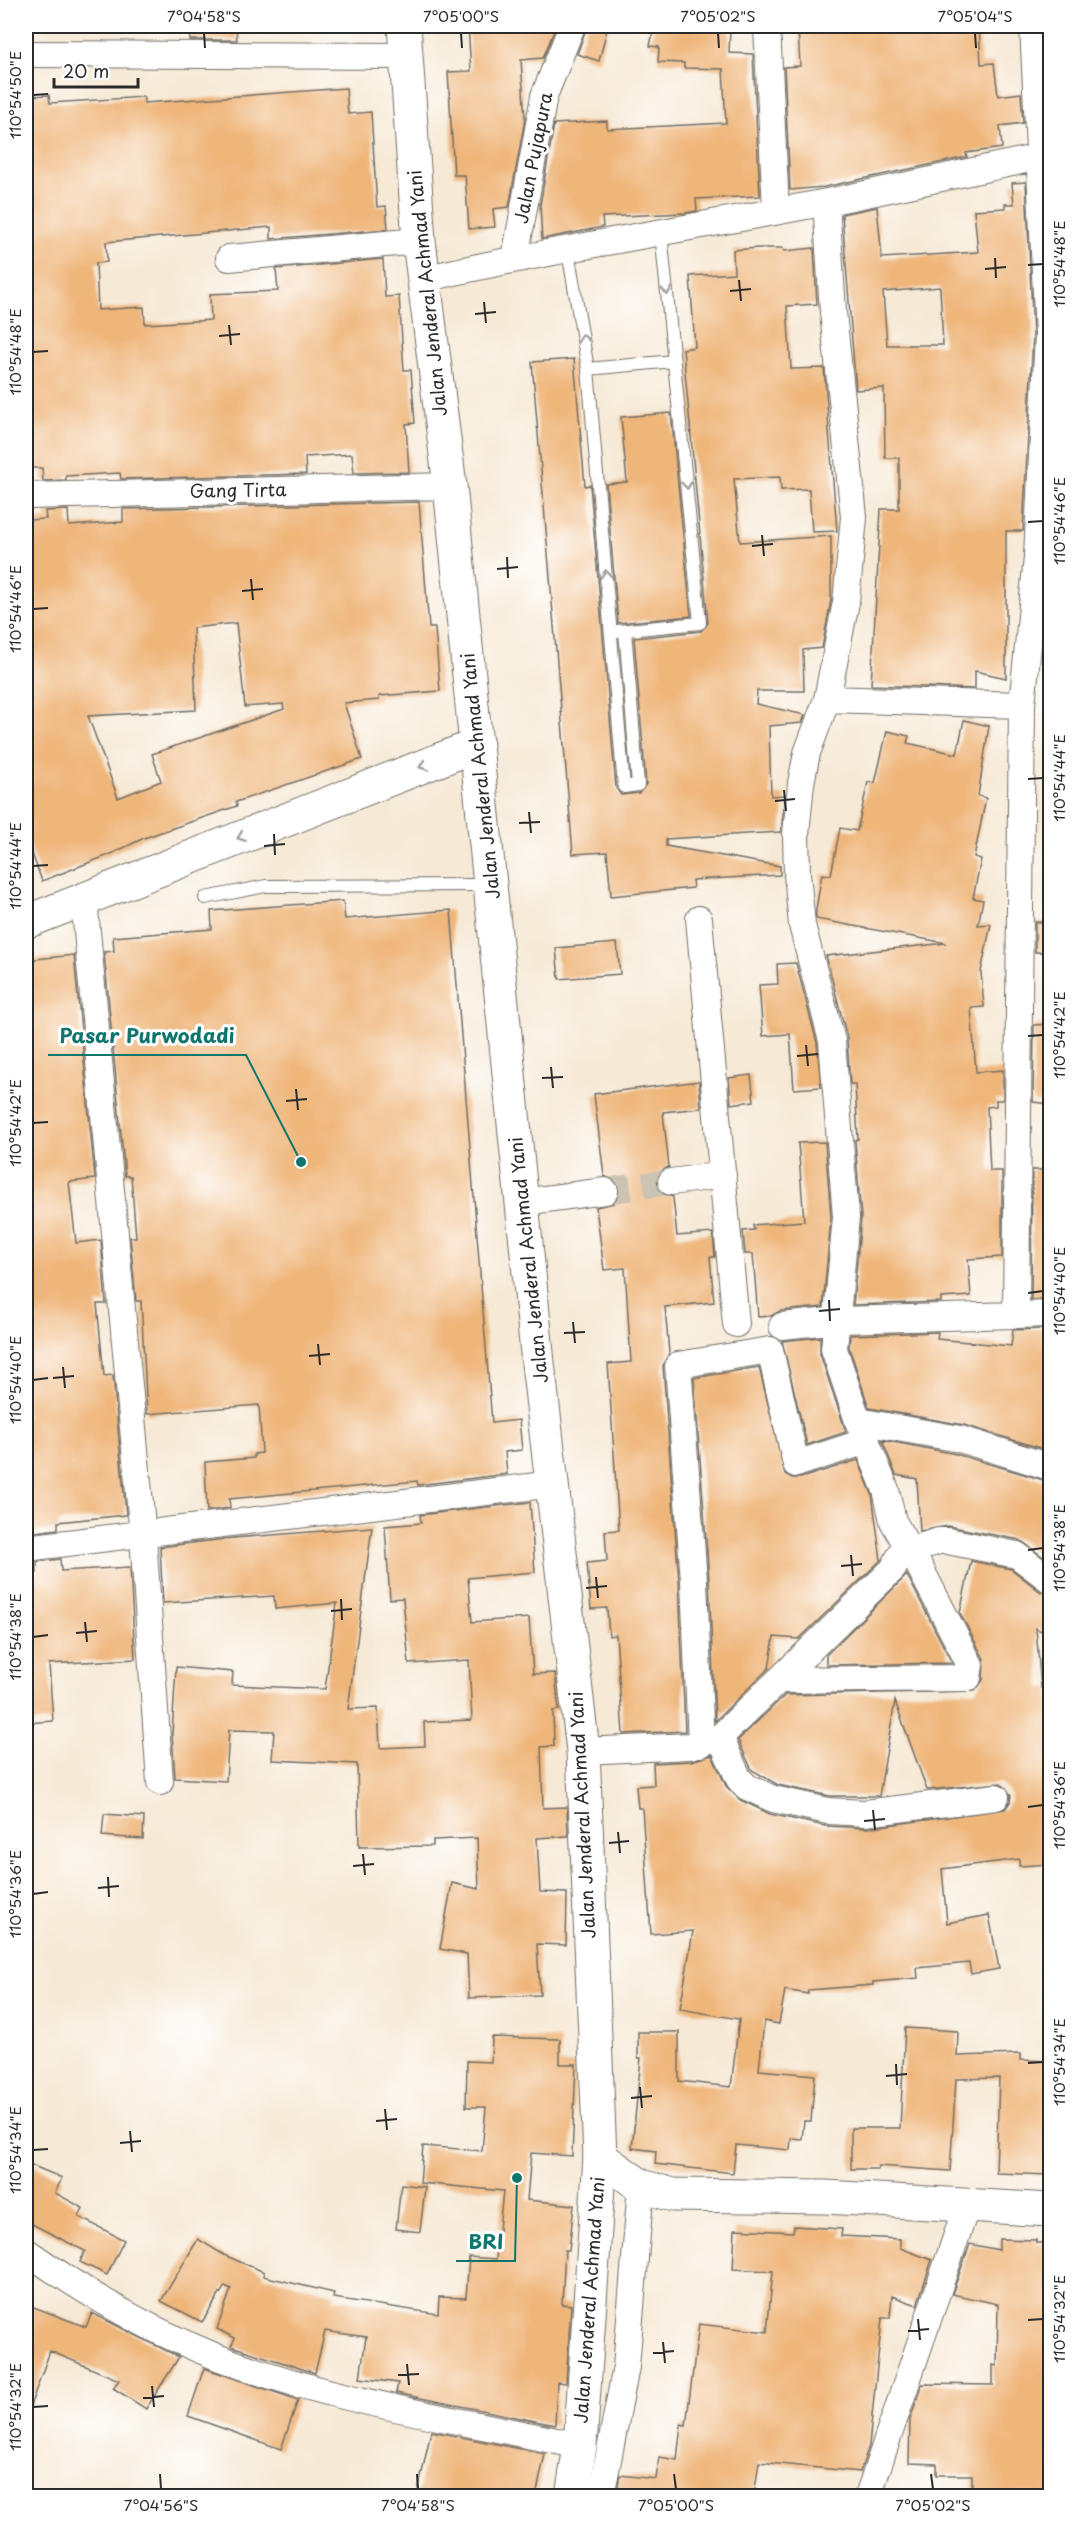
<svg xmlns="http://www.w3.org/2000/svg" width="1076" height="2522" font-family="'Playpen Sans',sans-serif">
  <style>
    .building { fill: #efb67a; fill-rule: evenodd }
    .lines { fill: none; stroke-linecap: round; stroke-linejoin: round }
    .minor-tunnel { stroke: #cdc3b3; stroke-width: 26; stroke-dasharray: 26 13; stroke-linecap: butt }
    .service-casing { stroke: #726e66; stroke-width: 14 }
    .minor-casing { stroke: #726e66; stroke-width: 28 }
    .secondary-casing { stroke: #726e66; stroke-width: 35 }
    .primary-casing { stroke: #726e66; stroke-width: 35 }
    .service { stroke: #fff; stroke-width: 12 }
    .minor { stroke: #fff; stroke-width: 26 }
    .secondary { stroke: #fff; stroke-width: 33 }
    .primary { stroke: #fff; stroke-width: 33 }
    .oneway { stroke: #a0a0a0 }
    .ticks { fill: none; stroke: #2b2b2b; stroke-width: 2 }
    .labels { text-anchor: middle; stroke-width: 6; stroke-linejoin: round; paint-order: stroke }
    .street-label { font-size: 18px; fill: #2b2b2b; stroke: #fff }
    .leader { fill: none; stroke: #0f766e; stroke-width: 2 }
    .callout-dot { fill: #0f766e; stroke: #fff; stroke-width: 2 }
    .callout-label { font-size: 20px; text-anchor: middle; font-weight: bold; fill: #0f766e; stroke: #fff; stroke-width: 6; stroke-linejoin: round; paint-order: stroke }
    .neatline { fill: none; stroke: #2b2b2b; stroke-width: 2 }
    .ticks-label { font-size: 15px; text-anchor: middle; fill: #2b2b2b }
  </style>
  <rect width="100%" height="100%" fill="#fff"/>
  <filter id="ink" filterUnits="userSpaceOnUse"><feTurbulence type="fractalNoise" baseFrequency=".0167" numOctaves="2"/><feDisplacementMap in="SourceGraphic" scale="12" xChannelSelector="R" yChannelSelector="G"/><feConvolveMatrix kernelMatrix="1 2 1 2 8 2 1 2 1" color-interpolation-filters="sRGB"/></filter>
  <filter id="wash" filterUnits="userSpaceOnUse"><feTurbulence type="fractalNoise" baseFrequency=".008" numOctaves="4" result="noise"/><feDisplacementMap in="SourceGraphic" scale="24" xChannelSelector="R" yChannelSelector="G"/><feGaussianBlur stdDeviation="1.35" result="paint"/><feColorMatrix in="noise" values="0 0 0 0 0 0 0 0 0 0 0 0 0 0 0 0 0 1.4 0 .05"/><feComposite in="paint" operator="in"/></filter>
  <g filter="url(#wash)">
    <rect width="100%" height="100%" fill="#f6e9d5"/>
    <g id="blocks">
      <!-- building -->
      <path class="building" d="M188,26H236L237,40H190Z
        M468,26H556L543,58L521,60L525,119L509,207L493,209L495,227L469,229L465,175H454L448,72L471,71Z
        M587,26H608L599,61L577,54Z
        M654,26H700V28L730,29L729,53L753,54L760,196L696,199L697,211L685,213L602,217L603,227L542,239L540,205L554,124L607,121V129L726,123L723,69L684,68V63L658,62L659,47L650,46Z
        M838,26H979L981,64L994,63L998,96L1021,93L1023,123L1000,126L1002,148L966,153L967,157L824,187L790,190L784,67L800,66L798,28Z
        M346,88L348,114L371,112L377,207L386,206L388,229L271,239V227L106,242L107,262L96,263L98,310L144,307L145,324L211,320L210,294L278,291L276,269L383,259L385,297L399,296L404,370H411L415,423L406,424L409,472L354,473L352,454L305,457L306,474L121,479L120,473L66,476V480L43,481L42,468H26V96L49,95L50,103L144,97V103Z
        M1026,182L1033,335L1023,531H1006V678L975,671V689L871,685L881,509H899V458H885L884,388L856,390L842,214L877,207L882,258L978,252L974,210L1005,208V204H1014L1012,183ZM940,287L943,345H887L883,292Z
        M758,248H783L784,251L814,248L817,304L787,306L791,369L824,368L837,531L812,532L809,489L781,490L780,477L734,479L740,542L831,536V600L822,648L803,650L804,691H757L756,704L805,715L802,723L769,726L771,796L785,795L781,832L666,839V846L780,866V875L692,880L693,888L611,896L607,852L573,854L532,362L574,359L585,486L590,485L616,788L621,795L639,793L646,784L634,638L701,631L708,623L683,349L695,347L690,276L734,273L733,250Z
        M671,413L691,616L618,623L606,484L627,482L621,417Z
        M419,502L429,628H435L440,691L379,696V700L344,703L362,759L236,802L237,806L144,838L111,854L42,881L26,837V520L46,519L45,511L68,510L69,526L123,522V509ZM236,623L245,707L283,704L284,709L152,754L161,781L118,798L88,716L196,710L193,628Z
        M964,720L989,726L978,796L986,798L974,857L981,859L973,898L983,900L978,925L991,924L981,972L984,1007L971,1008L976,1072L1003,1070V1100H996V1106L987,1107L990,1171H1002V1257L968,1259L971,1296L941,1298V1302L853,1305L861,1218L855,1140L858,1139L855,1084H850L847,1037L826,956L946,943L816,919V909L822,874L831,875L840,828L857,831L868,782L875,783L887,731L909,736L907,743L957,754Z
        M343,901L345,919L451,910L492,1423L519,1420L522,1450L505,1452L507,1474L418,1485L417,1481L229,1499L230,1508L207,1511L205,1462L254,1458V1454L262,1453L259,1405L147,1414L141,1301H136L130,1237H136L131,1176H125L104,952L114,951L113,937L212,929L211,911Z
        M1035,922H1050V952H1035Z
        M617,943L620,974L559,979L556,948Z
        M74,955L95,1179L69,1182L76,1243L101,1240L106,1304H97L104,1376L113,1375L126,1515L58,1522V1529L35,1532L33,1521H26V960Z
        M796,963L817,1043L821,1087L794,1089L790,1034L763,1036L759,985L778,984L777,964Z
        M1050,1024V1104L1033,1102L1034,1025Z
        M751,1075L754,1101L731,1104L729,1078Z
        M699,1081L701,1108L663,1112L669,1167L661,1171L656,1183L660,1192L673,1197L677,1236L713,1233L715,1257H710L714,1302L665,1307L669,1353L663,1366L679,1582L685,1731L623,1734L616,1635L609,1636L607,1608L591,1609L587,1563L607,1561L605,1531L619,1530L608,1364L631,1362L625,1268L604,1270L596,1207L614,1203L620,1190L616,1181L604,1176L594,1094Z
        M825,1142L831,1217L823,1307L780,1311L771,1316L758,1317L753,1254H745L743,1231L754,1230L753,1225L804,1221L798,1143Z
        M1032,1170H1050V1293L1048,1299L1031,1300Z
        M1044,1329L1043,1343L1050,1344V1451L964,1425L869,1408L849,1347L850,1335L938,1332L937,1339L1011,1346L1013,1330Z
        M820,1337V1354L846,1432L807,1445L782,1341Z
        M759,1367L785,1474L792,1478H801L858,1460L872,1494L881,1560L799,1639L774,1637L769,1668L715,1721L709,1580L694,1378Z
        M882,1440L956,1454L1050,1482V1562L1020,1540L948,1526L920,1531L917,1479L896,1475Z
        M530,1502L535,1572L468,1578L472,1622L529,1618L533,1674L555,1673L559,1710L553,1711L554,1746L541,1747L543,1808L567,1807L568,1836L537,1838L540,1892L567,1893L566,1945L537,1944L540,1995L469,1998L467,1954L440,1949L452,1883L479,1889L477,1838L433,1840V1846L359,1847L357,1764L272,1760L274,1731L229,1730L226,1781L175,1778L172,1734L176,1667L233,1672L232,1685L325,1689L337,1603L275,1609L274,1596L163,1603L160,1547L233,1538L372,1527L348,1709L378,1708L380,1748L425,1746L424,1722L472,1720L469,1660L409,1664L403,1598L390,1599L385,1526L421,1523L420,1515Z
        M60,1559L61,1571L130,1567L135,1659L49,1664L53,1721L26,1723V1574L37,1573V1562Z
        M971,1561L1011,1569L1041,1592L1050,1595V1636L1036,1628L1041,1688L1050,1687V1864L1019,1866V1859L942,1869L947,1923L989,1915L999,1969L971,1974L969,1963L917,1968L918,1978L873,1982V1985L808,1990V1994L785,1990L779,2024L764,2021L759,2070L815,2075L811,2121H804L802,2139L791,2138L790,2150L736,2145L733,2173L655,2164L656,2151L632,2148L641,2058H638V2032H679V2081L731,2087L739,2019L680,2009L693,1931L651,1934L642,1808H638L636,1786L654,1785L653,1763L691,1761L712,1755L726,1786L740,1800L770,1814L825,1826L867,1828L1005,1809L1010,1802L1011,1795L1001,1783L927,1790L895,1701L879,1796H830L778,1785L752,1770L738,1740L785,1695L975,1691L983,1680L984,1659L960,1613Z
        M907,1575L952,1663L826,1665V1655Z
        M104,1814L144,1817L143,1839L102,1836Z
        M905,2028L958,2031L957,2056L1020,2054V2060L1050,2061V2175L996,2173L999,2078L956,2079L950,2171L878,2166V2169H851V2128H900Z
        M492,2037L560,2039V2064H576L572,2156L531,2153L527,2200L574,2205L569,2250H565L562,2304L571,2305L566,2383L557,2382L555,2425L396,2393L398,2383L360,2378L366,2337L325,2331L315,2373L231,2346L235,2338L217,2329L231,2289L225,2286L202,2322L161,2301L198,2239L224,2255L264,2272L263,2276L334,2293L333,2298L438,2314L439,2297L466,2298L469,2257L496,2259L503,2191L420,2183L423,2146L482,2151L486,2107H466L467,2061L491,2062Z
        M31,2165L62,2178L55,2193L83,2208L79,2217L124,2240L107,2275L80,2262L85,2251L26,2221V2177Z
        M401,2184L425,2187L420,2232L396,2229Z
        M794,2226L842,2229L841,2236L900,2239V2248L932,2260L917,2305L892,2296L890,2318H882L869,2446L860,2472L759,2462L754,2496H616L620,2475L656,2479L659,2457L677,2460L681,2424L686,2425L699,2324L767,2332L773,2271L733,2269L735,2229L793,2232Z
        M999,2239L1036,2240V2243H1050V2496H972V2475H937V2464L909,2463L910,2420L922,2384L993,2385V2365L997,2366L998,2304L952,2294L970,2244L999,2250Z
        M26,2304L86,2327L92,2313L179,2357L146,2409L113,2388L119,2380L50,2351L28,2412H26Z
        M204,2368L298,2400L281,2449L188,2416Z
        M431,2431L545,2454L536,2496H417Z"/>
    </g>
  </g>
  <g filter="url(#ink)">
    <use href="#blocks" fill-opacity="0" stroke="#726e66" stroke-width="1.5"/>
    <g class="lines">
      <!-- minor-tunnel -->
      <path class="minor-tunnel" d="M605,1191L671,1182"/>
      <!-- service casing -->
      <g class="service-casing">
        <path id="service" d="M568,251L588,369L624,787L638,785L625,631
          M588,369L674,361
          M617,631L700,623L661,233
          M205,898L266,886L487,885"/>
      </g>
      <!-- minor casing -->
      <g class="minor-casing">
        <path id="minor" d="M767,26L776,210
          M26,54L407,56
          M229,258L419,241
          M515,258L544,96L572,26
          M424,279C557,248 693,228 827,202C902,187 976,170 1050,155
          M26,496L450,486
          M827,699L1022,705
          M84,899L143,1536L160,1782
          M699,919L736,1324
          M671,1182L723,1175
          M523,1202L605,1191
          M1016,1314L1022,705L1037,557L1048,335L1033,26
          M782,1326L839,1320L1050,1314
          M858,1421L960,1439L1050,1467
          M906,1544L911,1550L939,1541H948L1017,1555L1050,1580
          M26,1548L553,1484
          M780,1680L968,1678L970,1665L911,1550
          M720,1737L739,1779L747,1787L773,1799L828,1811L865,1813L996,1797
          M701,1744L694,1581L678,1365L770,1350L796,1464L867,1441
          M583,1751L690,1746L720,1737L893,1569L906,1544L893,1521L886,1490L858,1421L834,1349L846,1217L832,1041L802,925L797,874L796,834L801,783L807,753L827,699L846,602L854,517L833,312L826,202
          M26,2251C85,2293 149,2330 217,2357C330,2401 461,2420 580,2446
          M601,2496L626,2367L641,2186
          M868,2496L967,2205"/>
      </g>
      <!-- secondary casing -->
      <g class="secondary-casing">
        <path id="secondary" d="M26,922L477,745
          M600,2157L641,2186L673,2195L825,2197L1050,2210"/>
      </g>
      <!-- primary casing -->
      <g class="primary-casing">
        <path id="primary" d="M404,26L419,241L450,486L538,1363L583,1751L600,2157L580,2446L572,2496"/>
      </g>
      <!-- service -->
      <use href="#service" class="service"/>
      <!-- minor -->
      <use href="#minor" class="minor"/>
      <!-- secondary -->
      <use href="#secondary" class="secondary"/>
      <!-- primary -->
      <use href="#primary" class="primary"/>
    </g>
    <!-- one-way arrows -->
    <defs><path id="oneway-chevron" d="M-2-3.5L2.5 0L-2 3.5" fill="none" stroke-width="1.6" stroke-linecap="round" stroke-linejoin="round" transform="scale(1.5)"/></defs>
    <g class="oneway">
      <use href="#oneway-chevron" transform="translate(667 291) rotate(84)"/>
      <use href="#oneway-chevron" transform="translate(583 338) rotate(-99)"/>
      <use href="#oneway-chevron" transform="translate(687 485) rotate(84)"/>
      <use href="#oneway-chevron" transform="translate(606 574) rotate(-95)"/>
      <use href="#oneway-chevron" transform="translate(423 766) rotate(159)"/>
      <use href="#oneway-chevron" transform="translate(241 837) rotate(159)"/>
    </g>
  </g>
  <!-- ticks -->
  <path class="ticks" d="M204,33L205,48M461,33L462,48M718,33L719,48M975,33L976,48M33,95L48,94M995,258L996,278M1028,265L1043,264M985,269L1006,267M739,280L741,301M730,291L751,289M484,302L486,323M475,314L496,312M229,325L231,345M219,336L240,334M33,352L48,351M1028,522L1043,521M762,535L764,556M752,546L773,544M507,557L508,578M497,569L518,567M251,579L253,600M242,591L263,589M33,609L48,608M1028,779L1043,778M784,790L786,811M775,801L795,799M529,812L531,833M519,823L540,822M274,834L275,855M264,846L285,844M33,866L48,865M1028,1036L1043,1035M806,1045L808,1066M797,1056L818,1054M551,1067L553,1088M542,1078L563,1077M296,1089L298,1110M286,1101L307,1099M33,1123L48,1122M1028,1293L1043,1291M829,1300L830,1321M819,1311L840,1309M573,1322L575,1343M564,1333L585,1332M318,1344L320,1365M309,1356L330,1354M63,1367L65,1388M53,1378L74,1376M33,1380L48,1378M1028,1550L1043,1548M851,1555L853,1576M841,1566L862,1564M596,1577L598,1598M586,1588L607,1586M341,1599L342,1620M331,1611L352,1609M85,1622L87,1642M76,1633L97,1631M33,1637L48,1635M1028,1807L1043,1805M873,1810L875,1830M864,1821L885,1819M618,1832L620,1853M609,1843L629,1841M363,1854L365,1875M353,1866L374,1864M108,1877L109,1897M98,1888L119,1886M33,1894L48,1892M1028,2063L1043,2062M896,2064L897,2085M886,2076L907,2074M640,2087L642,2108M631,2098L652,2096M385,2109L387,2130M376,2121L397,2119M130,2131L132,2152M120,2143L141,2141M33,2150L48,2149M918,2319L920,2340M1028,2320L1043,2319M908,2331L929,2329M663,2342L665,2363M653,2353L674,2351M407,2364L409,2385M398,2375L419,2374M152,2386L154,2407M143,2398L164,2396M33,2407L48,2406M160,2474L161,2489M417,2474L418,2489M674,2474L676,2489M931,2474L933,2489"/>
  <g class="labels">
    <!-- street labels -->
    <g class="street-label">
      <text transform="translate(534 158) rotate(-79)" y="6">Jalan Pujapura</text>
      <text transform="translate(428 293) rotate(-96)" y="6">Jalan Jenderal Achmad Yani</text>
      <text transform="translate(238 491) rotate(-1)" y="6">Gang Tirta</text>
      <text transform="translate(481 776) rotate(-96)" y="6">Jalan Jenderal Achmad Yani</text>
      <text transform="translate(529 1260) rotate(-96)" y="6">Jalan Jenderal Achmad Yani</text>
      <text transform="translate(583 1815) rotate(-93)" y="6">Jalan Jenderal Achmad Yani</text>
      <text transform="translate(590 2300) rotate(-86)" y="6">Jalan Jenderal Achmad Yani</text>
    </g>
  </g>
  <!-- callouts -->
  <path class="leader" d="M301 1162L246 1055H48M517 2178L515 2261H456"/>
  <g class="callout-dot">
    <circle cx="301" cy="1162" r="6"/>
    <circle cx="517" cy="2178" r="6"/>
  </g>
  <g class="callout-label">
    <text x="147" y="1043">Pasar Purwodadi</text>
    <text x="486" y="2249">BRI</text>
  </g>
  <!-- margin -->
  <rect width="1076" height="2522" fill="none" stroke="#fff" stroke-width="66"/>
  <!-- scale -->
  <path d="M54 78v9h84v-9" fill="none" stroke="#2b2b2b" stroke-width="3"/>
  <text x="63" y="78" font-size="18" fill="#2b2b2b" stroke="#ffffff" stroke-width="4.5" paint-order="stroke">20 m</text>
  <rect x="33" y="33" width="1010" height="2456" class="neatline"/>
  <g class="ticks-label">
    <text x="204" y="22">7°04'58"S</text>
    <text x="461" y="22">7°05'00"S</text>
    <text x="718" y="22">7°05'02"S</text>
    <text x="975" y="22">7°05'04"S</text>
    <text transform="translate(16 95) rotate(-90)" y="5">110°54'50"E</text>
    <text transform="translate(1060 264) rotate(-90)" y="5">110°54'48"E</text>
    <text transform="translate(16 352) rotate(-90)" y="5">110°54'48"E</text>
    <text transform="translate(1060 521) rotate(-90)" y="5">110°54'46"E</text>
    <text transform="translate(16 609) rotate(-90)" y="5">110°54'46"E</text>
    <text transform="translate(1060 778) rotate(-90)" y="5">110°54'44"E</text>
    <text transform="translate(16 866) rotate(-90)" y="5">110°54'44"E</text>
    <text transform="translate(1060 1035) rotate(-90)" y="5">110°54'42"E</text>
    <text transform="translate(16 1123) rotate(-90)" y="5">110°54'42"E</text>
    <text transform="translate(1060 1291) rotate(-90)" y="5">110°54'40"E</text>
    <text transform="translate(16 1380) rotate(-90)" y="5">110°54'40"E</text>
    <text transform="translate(1060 1548) rotate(-90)" y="5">110°54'38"E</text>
    <text transform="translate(16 1637) rotate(-90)" y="5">110°54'38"E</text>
    <text transform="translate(1060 1805) rotate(-90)" y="5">110°54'36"E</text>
    <text transform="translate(16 1894) rotate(-90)" y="5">110°54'36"E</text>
    <text transform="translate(1060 2062) rotate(-90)" y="5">110°54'34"E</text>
    <text transform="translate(16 2150) rotate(-90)" y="5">110°54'34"E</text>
    <text transform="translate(1060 2319) rotate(-90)" y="5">110°54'32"E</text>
    <text transform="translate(16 2407) rotate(-90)" y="5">110°54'32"E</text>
    <text x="161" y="2511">7°04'56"S</text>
    <text x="418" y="2511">7°04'58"S</text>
    <text x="676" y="2511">7°05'00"S</text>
    <text x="933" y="2511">7°05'02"S</text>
  </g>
</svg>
